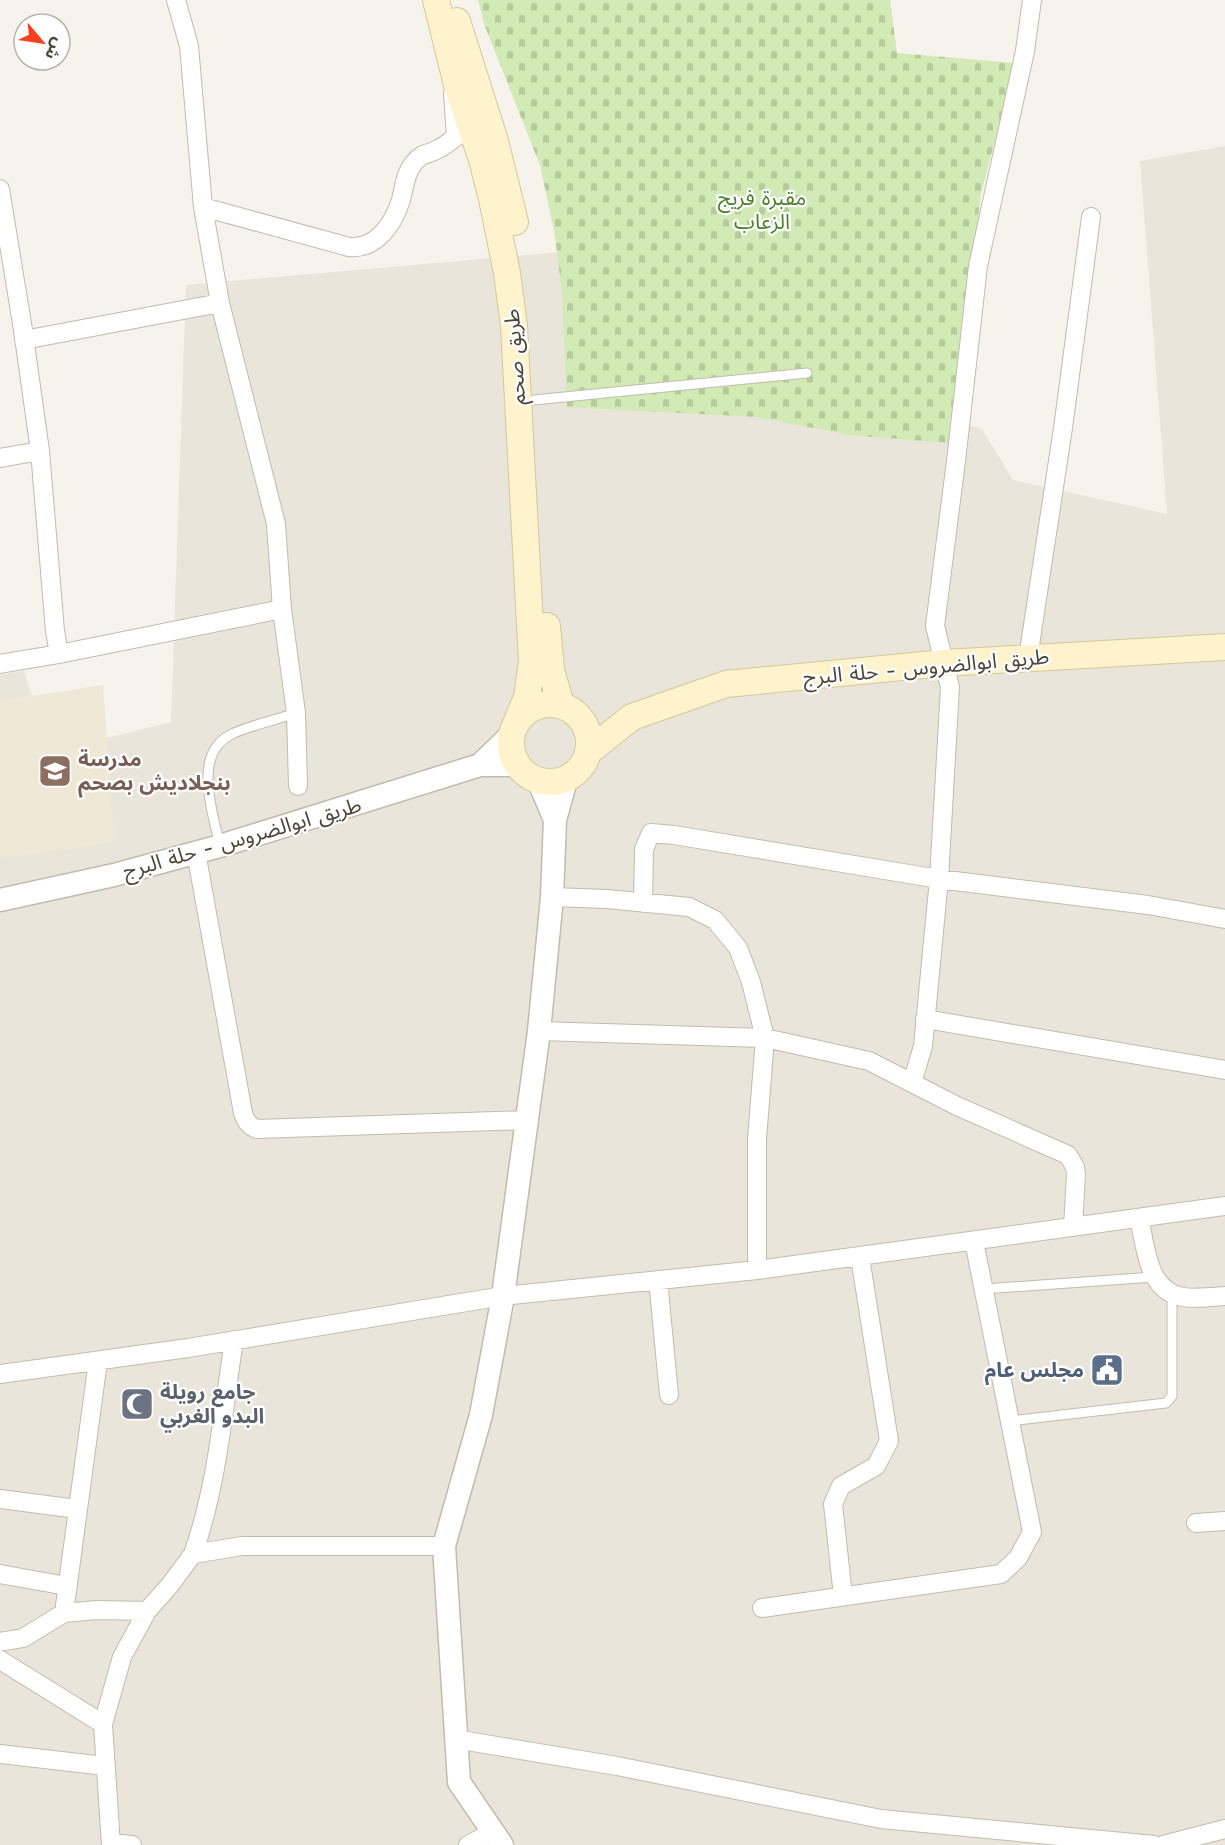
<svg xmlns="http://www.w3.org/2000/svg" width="1225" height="1845" font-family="'Work Sans','Noto Sans Arabic',sans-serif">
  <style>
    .residential { fill: #eae5da }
    .education { fill: #efe8d6 }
    .cemetery { fill: url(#cemetery-stones) }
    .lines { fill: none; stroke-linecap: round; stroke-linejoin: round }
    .service-casing { stroke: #c2bbae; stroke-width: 11 }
    .minor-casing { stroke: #c2bbae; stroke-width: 20 }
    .tertiary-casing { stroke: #c2bbae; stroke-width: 25 }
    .secondary-casing { stroke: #d6c79b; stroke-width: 28 }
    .service { stroke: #fff; stroke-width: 9 }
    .minor { stroke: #fff; stroke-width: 18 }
    .tertiary { stroke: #fff; stroke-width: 22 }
    .secondary { stroke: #fff3cd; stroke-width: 26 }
    .labels { text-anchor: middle; stroke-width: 4.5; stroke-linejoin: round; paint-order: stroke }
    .park-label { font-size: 21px; fill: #4a7f2a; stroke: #fff }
    .street-label { font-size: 21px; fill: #4b4439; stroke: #fff }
    .education-label { font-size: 21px; font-weight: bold; fill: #785e54; stroke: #fff; text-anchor: start }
    .service-label { font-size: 21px; font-weight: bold; fill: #4e5e75; stroke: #fff; text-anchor: end }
    .worship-label { font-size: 21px; font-weight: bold; fill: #5b616d; stroke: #fff; text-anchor: start }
  </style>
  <defs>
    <pattern id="cemetery-stones" width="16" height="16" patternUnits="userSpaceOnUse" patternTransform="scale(1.5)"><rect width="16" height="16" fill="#d2eab5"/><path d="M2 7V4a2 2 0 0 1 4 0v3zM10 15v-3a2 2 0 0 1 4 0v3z" fill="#b6ca9c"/></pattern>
  </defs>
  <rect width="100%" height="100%" fill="#f6f3ec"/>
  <!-- residential -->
  <path class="residential" d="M1225,146V1845H0V675L24,671L50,752L171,722L186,285L674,242L653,341L982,429L1013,480L1167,514L1140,161Z"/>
  <!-- education -->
  <path class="education" d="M103,685L114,842L0,859V701Z"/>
  <!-- cemetery -->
  <path class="cemetery" d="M478,0H890L897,53L1015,63L981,194L950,443L849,435L756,417L567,407L562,293L555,236L540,165L484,24Z"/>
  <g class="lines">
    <!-- service casing -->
    <g class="service-casing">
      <path id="service" d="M534,400L807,373
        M220,846C213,813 192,755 230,735C247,726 276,720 296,713
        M984,1289L1154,1277
        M1010,1421L1166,1403L1172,1396V1294"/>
    </g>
    <!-- minor casing -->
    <g class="minor-casing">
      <path id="minor" d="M176,0L189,46L203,207L349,247C377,250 394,222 401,200C404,188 405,174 413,164C424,150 428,156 440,148C446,145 451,140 456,137L453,94
        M0,189L23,330L40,451L55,631L59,654L0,664
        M203,207L220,303L276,524L282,609L296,713L298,786
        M24,340L220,303
        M0,458L40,451
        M59,654L282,609
        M1028,658L1063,428L1091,217
        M196,852L243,1113C246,1122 249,1126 257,1129L527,1120
        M552,897L607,899L689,907L715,920L738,948L751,982L765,1038L757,1139V1270
        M643,903L644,849L651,833L674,835L939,879L1148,905L1225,919
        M925,1019L1225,1070
        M539,1031L765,1038L869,1061L957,1106L1068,1155L1075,1167L1076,1174L1073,1227
        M912,1083L923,1046L939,879L950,687L935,626L956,461L978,266L1025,51L1032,0
        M1139,1218C1146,1247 1147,1291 1183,1297C1196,1299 1212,1297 1225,1296
        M658,1280L669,1395
        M0,1374L188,1348L503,1296L757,1270L1225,1206
        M0,1499L77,1509
        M1196,1523L1225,1521
        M193,1554C217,1486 223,1412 234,1340
        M0,1574L67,1586
        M843,1596L833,1504L841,1486L876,1466L889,1441L860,1257
        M762,1608L1001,1574L1018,1558L1032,1532L974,1241
        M64,1613L98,1361
        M0,1642L23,1638L64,1613L97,1610L147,1611
        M0,1660L103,1724
        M455,1739L617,1766L881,1819L1154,1845
        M0,1754L105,1766
        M111,1843L132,1845
        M111,1845L103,1724L122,1657L147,1611L170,1585L193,1554L242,1546H444
        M468,1845L493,1832
        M1163,1845L1225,1829"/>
    </g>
    <!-- tertiary casing -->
    <g class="tertiary-casing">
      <path id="tertiary" d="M480,765L511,735
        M539,782L555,820
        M0,900L114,875L220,846L480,765H517
        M502,1845L459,1782L444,1546L481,1415L503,1296L539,1031L552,897L555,820L566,780"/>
    </g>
    <!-- secondary casing -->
    <g class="secondary-casing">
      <path id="secondary" d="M436,0L457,85L483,163L492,199L507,273L514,326L532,661L527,697L517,721
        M457,21L495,141L515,222
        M547,626L551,670L561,705
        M511 743a39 39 0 1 1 78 0a39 39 0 1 1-78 0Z
        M588,752L632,717L726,684L944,663L1225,647"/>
    </g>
    <!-- service -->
    <use href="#service" class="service"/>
    <!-- minor -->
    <use href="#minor" class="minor"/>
    <!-- tertiary -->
    <use href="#tertiary" class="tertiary"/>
    <!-- secondary -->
    <use href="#secondary" class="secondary"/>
  </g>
  <!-- icons -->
  <defs>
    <g id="school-square" transform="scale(1.725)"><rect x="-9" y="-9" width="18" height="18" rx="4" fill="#8d6e63" stroke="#fff"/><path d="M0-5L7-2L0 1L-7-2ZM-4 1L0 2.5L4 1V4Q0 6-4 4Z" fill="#fff"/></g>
    <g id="civic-square" transform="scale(1.725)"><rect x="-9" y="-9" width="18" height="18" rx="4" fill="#5c6f8a" stroke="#fff"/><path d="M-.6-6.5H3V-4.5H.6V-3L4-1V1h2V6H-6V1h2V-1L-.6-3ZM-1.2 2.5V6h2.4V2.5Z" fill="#fff"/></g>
    <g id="mosque-square" transform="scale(1.725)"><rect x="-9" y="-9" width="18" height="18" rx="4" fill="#6b7280" stroke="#fff"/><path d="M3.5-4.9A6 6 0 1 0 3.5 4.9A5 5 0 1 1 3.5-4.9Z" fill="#fff"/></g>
  </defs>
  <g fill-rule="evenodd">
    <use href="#school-square" x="55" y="771"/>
    <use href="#civic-square" x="1107" y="1370"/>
    <use href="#mosque-square" x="137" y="1404"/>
  </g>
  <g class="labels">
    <!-- park labels -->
    <g class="park-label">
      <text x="762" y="205">مقبرة فريج<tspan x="762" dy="24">الزعاب</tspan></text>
    </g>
    <!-- street labels -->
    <g class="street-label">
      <text transform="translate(515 357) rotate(-94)" y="7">طريق صحم</text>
      <text transform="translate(926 667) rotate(-5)" y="7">طريق ابوالضروس - حلة البرج</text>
      <text transform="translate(242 838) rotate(-16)" y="7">طريق ابوالضروس - حلة البرج</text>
    </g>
    <!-- education labels -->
    <g class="education-label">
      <text x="78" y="766">مدرسة<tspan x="78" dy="24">بنجلاديش بصحم</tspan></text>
    </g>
    <!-- service labels -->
    <g class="service-label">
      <text x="1084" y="1377">مجلس عام</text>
    </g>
    <!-- worship labels -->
    <g class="worship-label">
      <text x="160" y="1399">جامع رويلة<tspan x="160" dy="24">البدو الغربي</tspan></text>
    </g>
  </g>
  <!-- north arrow -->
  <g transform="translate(42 42) rotate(119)"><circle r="28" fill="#ffffff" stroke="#b7b4b0" stroke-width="1.5"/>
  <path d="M0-4.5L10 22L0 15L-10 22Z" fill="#fc3f1d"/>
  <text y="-9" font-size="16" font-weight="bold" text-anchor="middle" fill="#4b4439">ش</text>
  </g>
</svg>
